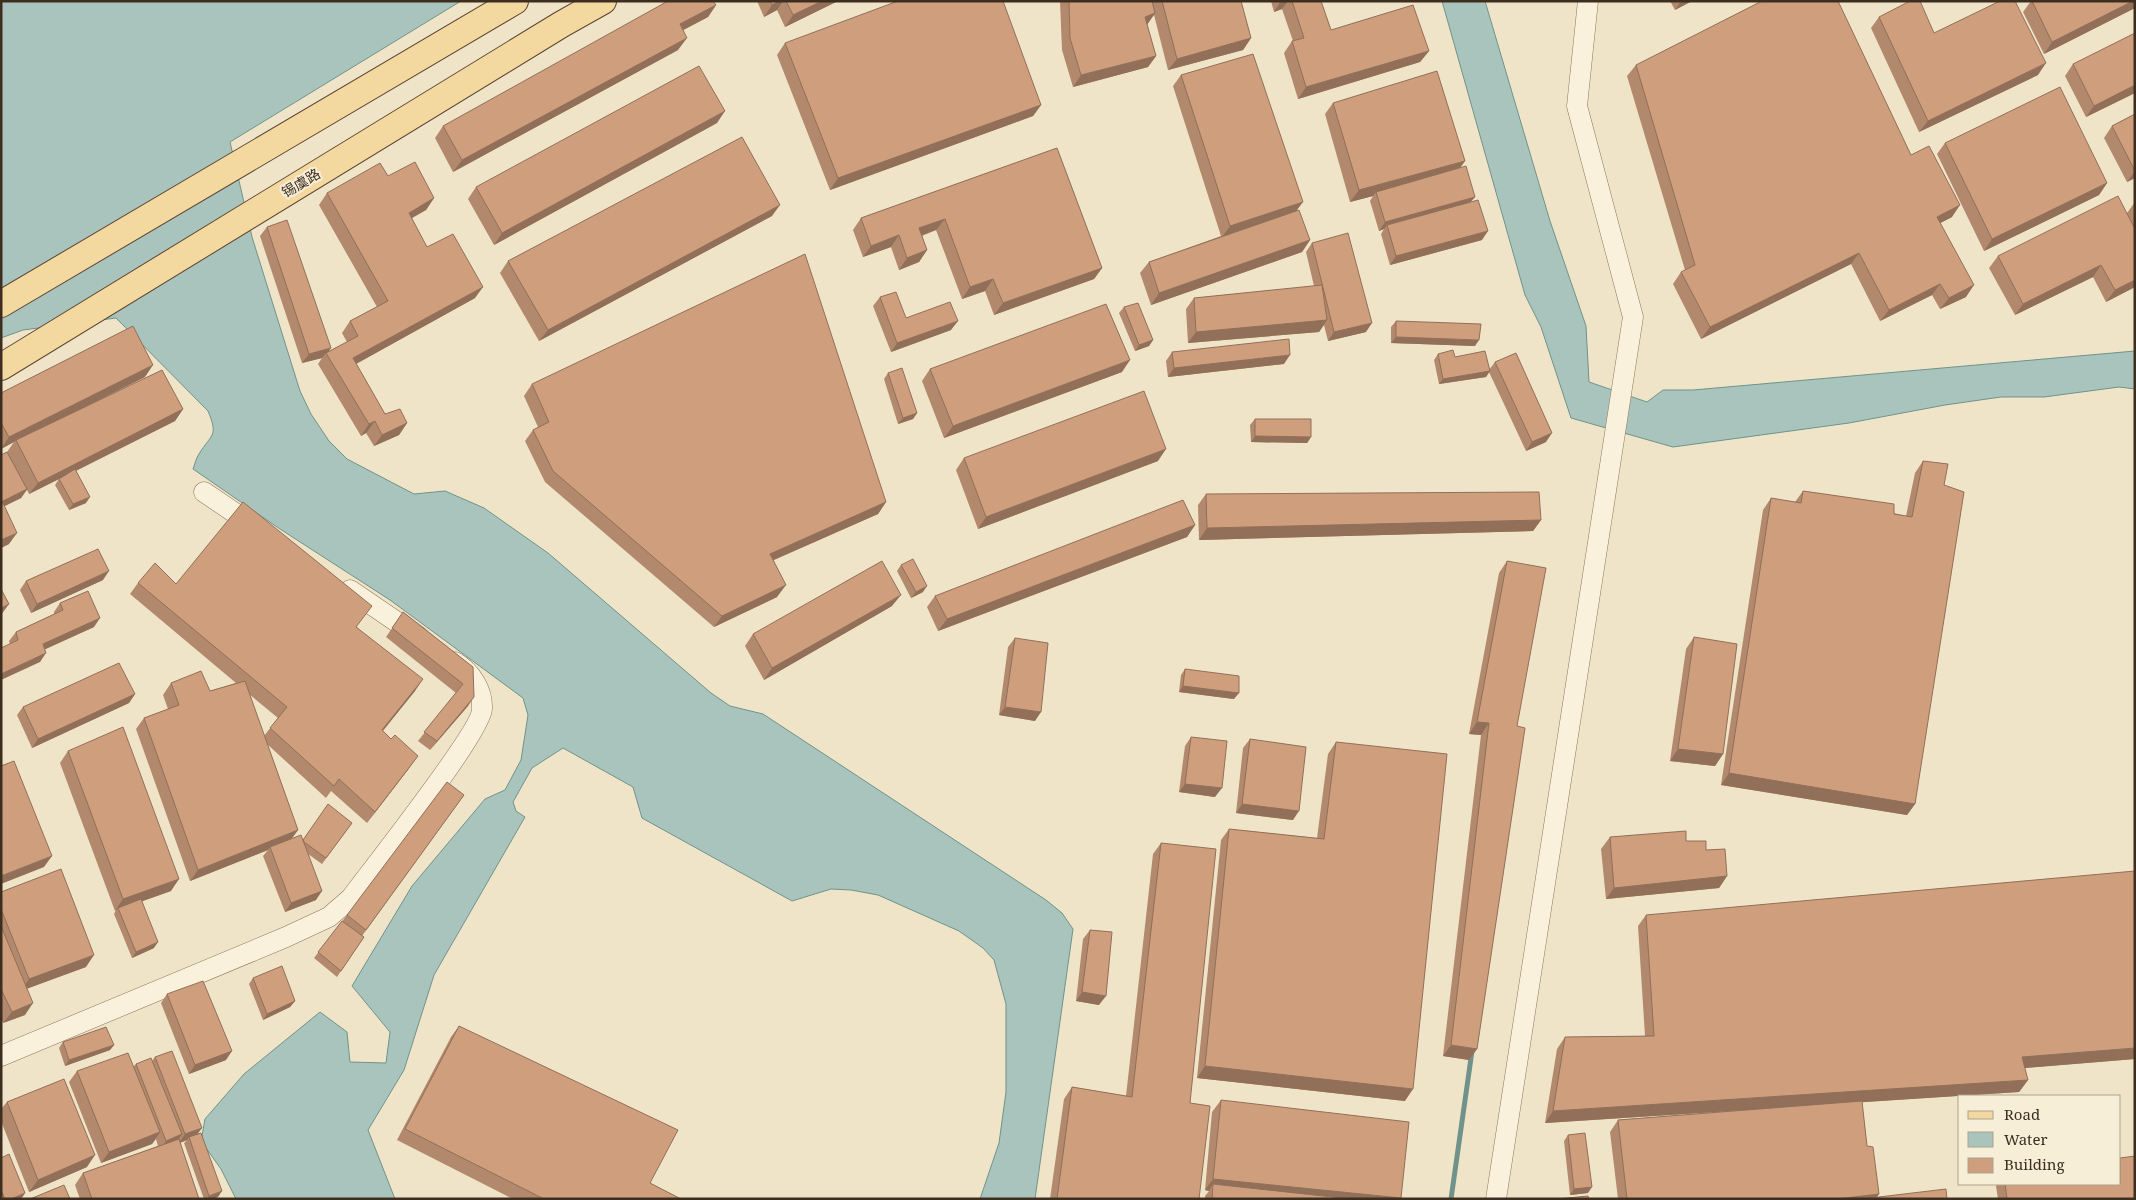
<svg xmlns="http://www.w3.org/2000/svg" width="2136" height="1200" font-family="'Noto Serif','Noto Sans SC',serif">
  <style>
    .water { fill: #a9c4bc; stroke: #6f938a }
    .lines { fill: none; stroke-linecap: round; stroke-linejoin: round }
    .stream { stroke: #6f938a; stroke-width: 5 }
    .minor-casing { stroke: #8d765c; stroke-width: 21 }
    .major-casing { stroke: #5b4430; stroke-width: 28 }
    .minor { stroke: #faf1dc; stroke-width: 20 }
    .major { stroke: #f3d9a0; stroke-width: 26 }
    .wall { fill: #b2896c; fill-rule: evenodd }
    .shaded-wall { fill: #916f58 }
    .building { fill: #cf9f7d; stroke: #916f58 }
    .labels { text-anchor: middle; stroke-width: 4; stroke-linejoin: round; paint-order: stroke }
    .street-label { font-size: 14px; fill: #3d2e20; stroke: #f7eed8 }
  </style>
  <rect width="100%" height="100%" fill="#f0e4c8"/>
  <!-- water -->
  <path class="water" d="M1,1H461L230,142L252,237L300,391L311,414L329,441L347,459L414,494L445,491L484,508L548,553L711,693L730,706L763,714L1046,900L1062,913L1073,929L1035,1199H980L999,1143L1006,1092V1004L994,960L983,948L959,931L878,895L851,890L831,889L792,901L642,818L633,787L563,748L532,768L513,802L516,811L525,817L434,975L404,1070L368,1130L395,1199H236L221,1169L201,1141L205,1119L244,1074L320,1012L347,1032L350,1062L386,1063L390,1032L352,986L412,886L485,799L505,790L521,760L528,715L523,698L390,600L280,529L193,469C195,464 196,458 199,454C211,434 219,437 208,411L116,318L23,330L1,338Z
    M1442,1H1485L1550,221L1586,326L1589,382L1647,402L1663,390H1693L2135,351V389L2119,387L2044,397H2001L1945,405L1849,423L1673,447L1571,418L1541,327L1525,295Z"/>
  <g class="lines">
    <!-- stream -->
    <path class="stream" d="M1451,1199L1472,1051"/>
    <!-- minor casing -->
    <g class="minor-casing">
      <path id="minor" d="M204,492L257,528
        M350,590L419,637
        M1,1056L286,937L329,917L351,898C371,871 482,731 482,709C483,690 471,672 455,662
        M1496,1199L1633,317L1577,106L1588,1"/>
    </g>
    <!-- major casing -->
    <g class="major-casing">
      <path id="major" d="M1,304L515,1
        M1,367L562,24L603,1"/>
    </g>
    <!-- minor -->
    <use href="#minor" class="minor"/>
    <!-- major -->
    <use href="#major" class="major"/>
  </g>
  <!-- wall -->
  <path class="wall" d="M757,1H838L785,27L777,10L764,17Z
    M1060,1H1241L1251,38L1243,50L1168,70L1154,15L1147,24L1156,56L1148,67L1073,87L1062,50Z
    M1271,1H1321L1331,30L1429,51L1420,62L1298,99L1284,53L1292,41H1293L1282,9L1274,12Z
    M1670,1H1692L1675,10Z
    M2031,1H2135V8L2044,54L2023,12Z
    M716,5L708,17L683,30L678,50L453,172L435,138L443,126Z
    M1879,17L1934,33L2038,75L1919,132L1871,28Z
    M785,43L1041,105L1033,116L830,190L777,55Z
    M2073,64L2135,93L2086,117L2065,76Z
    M1636,65L1911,155L1952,217L1940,223L1966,297L1940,309L1932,295L1880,321L1851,264L1701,339L1673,284L1681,272L1685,270L1627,76Z
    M1181,75L1297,210L1310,240L1302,252L1151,305L1140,273L1149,262L1221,236L1173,86Z
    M1333,103L1465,161L1460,168L1475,197L1471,201L1482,240L1390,265L1381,234L1384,229L1379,231L1370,201L1373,196L1350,202L1325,114Z
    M2135,114V178L2127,182L2104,138L2112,126Z
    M717,123L494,245L468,199L476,187Z
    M1945,143L2107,183L2099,195L1984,251L1937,154Z
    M1057,148L1102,268L1094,279L994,315L985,291L962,299L936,230L922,236L927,250L919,262L899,270L891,247L863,257L853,230L861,218Z
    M388,176L434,198L426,210L411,218L427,247L475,298L356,364L385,414L407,423L399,435L374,446L366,433L361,436L318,364L322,358L302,363L260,236L267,227L329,351L347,342L342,333L350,321L377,307L319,205L327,193Z
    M2135,202V287L2106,302L2093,277L2015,315L1989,268L1998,256L2127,213Z
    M772,216L539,341L500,273L508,261Z
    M1312,243L1366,332L1328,341L1324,325L1319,332L1188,343L1186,309L1194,298L1314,286L1306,252Z
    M880,297L906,318L951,330L891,352L873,306Z
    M1124,307L1153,340L1149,346L1135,351L1119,313Z
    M1396,321L1475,346L1391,343V327Z
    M1172,352L1284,364L1168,377L1166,361Z
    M1438,354L1455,357L1489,370L1495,362L1546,442L1526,451L1489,372L1486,377L1439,384L1434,360Z
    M930,369L1122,372L944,438L922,381Z
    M888,373L917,413L913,419L898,424L884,379Z
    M145,377L91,404L183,409L175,421L76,471L86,503L69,510L55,485L59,479L29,494L27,490L21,498L4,506L9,544L1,548V455L7,452L14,442L1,449V393Z
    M532,384L886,502L878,514L774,560L777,597L714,627L545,482L525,441L533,430L538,427L524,396Z
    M1255,419L1311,437L1307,443L1251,442L1250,425Z
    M964,458L1158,461L978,529L956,470Z
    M1923,461L1944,485L1915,804L1907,815L1721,785L1763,510L1771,498L1795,502L1803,491L1906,516L1915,473Z
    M1206,494L1541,520L1533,531L1199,540L1198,505Z
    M1195,525L1187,537L938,631L927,607L935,596Z
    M1507,561L1477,1049L1469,1060L1443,1056L1481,735L1469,734L1499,573Z
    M901,565L923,592L911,598L897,571Z
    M103,580L31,613L20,590L26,581Z
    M138,583L176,584L357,627L415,691L382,731L410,767L367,823L331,791L326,798L267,744L298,830L291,839L303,840L352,823L322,864L308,854L316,900L285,912L263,856L268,850L190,881L136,729L144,718L168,709L163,695L171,683L210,691L236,683L130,594ZM249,694L278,718L264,736Z
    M60,603L94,627L45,649L40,662L10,644L9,641L16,632L54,614V612Z
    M892,606L764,680L745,646L753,634Z
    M403,612L473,667L468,706L430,750L418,741L456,693L386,637Z
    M1694,637L1723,754L1715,766L1670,761L1686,649Z
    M1015,638L1035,721L999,715L1008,647Z
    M1185,669L1234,699L1179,692L1181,675Z
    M135,694L129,703L32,748L17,715L23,707Z
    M1191,737L1215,797L1179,792L1185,746Z
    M1250,739L1293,820L1236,813L1243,748Z
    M1336,742L1405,1101L1197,1078L1221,840L1229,829L1317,838L1328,754Z
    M68,751L171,891L142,901L154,948L132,958L114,914L116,910L115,911L60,763Z
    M464,795L362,936L364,937L337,977L314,958L347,915Z
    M1610,837L1686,841L1706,850L1727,876L1719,888L1606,899L1601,849Z
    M1161,843L1190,1103L1199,1199H1050L1064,1099L1072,1087L1126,1096L1153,854Z
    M1,892L86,967L27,988L25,1015L3,1023L1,1018Z
    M1646,915L2135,1059L2024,1068L2028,1080L2019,1092L1862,1102L1867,1146L1879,1194L1877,1197L1947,1199H1618L1610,1132L1618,1120L1781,1108L1545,1123L1557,1049L1565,1037L1645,1036L1638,926Z
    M1090,930L1099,1005L1076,1001L1083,939Z
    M253,978L295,1001L290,1007L263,1020L249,984Z
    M167,994L226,1060L189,1074L161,1003Z
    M459,1026L650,1183L681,1199H513L397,1140L451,1037Z
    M63,1042L114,1045L110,1050L65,1066L59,1048Z
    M155,1057L198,1134L218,1197L213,1199H204L184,1143L187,1140L180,1143L199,1199H80L75,1185L83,1173L158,1146L156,1139L152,1144L101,1163L69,1082L77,1071L134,1066L136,1064L152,1061Z
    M1221,1100L1401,1198L1205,1199V1196L1209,1191L1205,1190L1212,1112Z
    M7,1102L87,1167L29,1192L1,1121V1109Z
    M1568,1135L1588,1193L1570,1195L1564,1141Z
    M1,1158L25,1193L21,1199H1Z
    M1998,1184H2120L2135,1199H1998L1996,1186Z"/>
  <!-- shaded-wall -->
  <path class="shaded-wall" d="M779,1H783L777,10L764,17L772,5Z
    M822,1H838L785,27L793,15Z
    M1281,1H1288L1282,9L1274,12Z
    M1681,1H1692L1675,10Z
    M2133,1H2135V8L2044,54L2052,42Z
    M716,5L708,17L672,36L680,24Z
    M1155,13L1147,25L1145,17Z
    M687,38L678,50L453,172L462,160Z
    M1251,38L1243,50L1168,70L1177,59Z
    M1429,51L1420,62L1298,99L1306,87Z
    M1156,56L1148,67L1073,87L1081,75Z
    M2046,63L2038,75L1919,132L1928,121Z
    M2135,85V93L2086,117L2094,106Z
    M1041,105L1033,116L830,190L838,178Z
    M725,111L717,123L494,245L502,233Z
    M1465,161L1456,173L1376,192L1373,196L1350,202L1359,190Z
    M2135,171V178L2127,182Z
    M2107,183L2099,195L1984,251L1992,239Z
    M1475,197L1468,205L1387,225L1384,229L1379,231L1385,222Z
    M434,198L426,210L400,225L409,213Z
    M1303,202L1294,214L1222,237L1230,226Z
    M780,205L772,216L539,341L548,330Z
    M1960,205L1952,217L1929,229L1937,217Z
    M945,219L936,230L911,239L919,228Z
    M1488,231L1482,240L1390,265L1396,256Z
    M899,235L891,247L863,257L871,246Z
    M1310,240L1302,252L1151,305L1159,293Z
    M927,250L919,262L899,270L907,258Z
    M1859,253L1851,264L1701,339L1710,327Z
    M2101,265L2093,277L2015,315L2023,304Z
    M1102,268L1094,279L994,315L1003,303Z
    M993,279L985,291L962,299L970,287Z
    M2135,280V287L2106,302L2115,290Z
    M1940,284L1932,295L1880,321L1889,310Z
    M1974,285L1966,297L1940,309L1949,298Z
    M483,287L475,298L345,370L353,358Z
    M1327,320L1319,332L1188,343L1196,332Z
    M958,321L951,330L891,352L897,343Z
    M1372,323L1366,332L1328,341L1334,332Z
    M1396,337L1479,340L1475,346L1391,343Z
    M1153,340L1149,346L1135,351L1139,345Z
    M331,348L327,354L326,353L322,358L302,363L309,354Z
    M1290,355L1284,364L1168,377L1174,368Z
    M1130,360L1122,372L944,438L953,426Z
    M153,365L145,377L16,441V440L14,442L1,449L9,437Z
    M1490,371L1486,377L1439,384L1443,379Z
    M183,409L175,421L29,494L38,483Z
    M917,413L913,419L898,424L903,418Z
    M375,421L366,433L361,436L369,424Z
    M407,423L399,435L374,446L382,435Z
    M1552,433L1546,442L1526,451L1532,442Z
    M1255,436L1311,437L1307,443L1251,442Z
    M1166,449L1158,461L978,529L986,517Z
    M27,489L21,498L1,508V502Z
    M90,497L86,503L69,510L73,504Z
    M886,502L878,514L762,565L770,554Z
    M1541,520L1533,531L1199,540L1207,528Z
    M1195,525L1187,537L938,631L947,619Z
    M17,533L9,544L1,548V540Z
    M109,571L103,580L31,613L37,604Z
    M786,585L777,597L714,627L722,616Z
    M927,586L923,592L911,598L916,592Z
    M901,595L892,606L764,680L772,668Z
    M9,604L1,615V608Z
    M100,618L94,627L37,653L43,644Z
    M46,653L40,662L1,680V674Z
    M423,679L415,691L374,742L382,730Z
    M1183,686L1239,693L1234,699L1179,692Z
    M135,694L129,703L32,748L38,739Z
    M474,697L468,706L430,750L437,741Z
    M1005,707L1041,712L1035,721L999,715Z
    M1477,722L1489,723L1481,735L1469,734Z
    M1678,749L1723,754L1715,766L1670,761Z
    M418,756L410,767L367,823L375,812Z
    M1729,773L1915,804L1907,815L1721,785Z
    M1185,784L1222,788L1215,797L1179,792Z
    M1242,804L1299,811L1293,820L1236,813Z
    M298,830L290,841L270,847L268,850L190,881L198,870Z
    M52,856L44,867L1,884V876Z
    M1727,876L1719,888L1606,899L1614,888Z
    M179,879L171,891L118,910V908L115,911L123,899Z
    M322,891L316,900L285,912L291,903Z
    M158,942L154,948L132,958L136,952Z
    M94,955L86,967L21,991L29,979Z
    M1082,992L1106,996L1099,1005L1076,1001Z
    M295,1001L290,1007L263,1020L267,1014Z
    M33,1003L25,1015L3,1023L12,1012Z
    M114,1045L110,1050L65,1066L69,1060Z
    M1451,1045L1477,1049L1469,1060L1443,1056Z
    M2135,1048V1059L2014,1069L2022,1057Z
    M232,1051L226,1060L189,1074L195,1065Z
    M1205,1066L1413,1089L1405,1101L1197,1078Z
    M2028,1080L2019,1092L1545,1123L1553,1111Z
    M202,1128L196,1136L189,1137L187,1140L179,1143L185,1134Z
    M160,1132L152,1144L101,1163L109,1152Z
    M182,1134L176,1143L160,1150L166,1141Z
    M95,1155L87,1167L29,1192L38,1180Z
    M1213,1179L1401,1198L1286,1199L1213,1184L1209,1191L1205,1190Z
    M1592,1187L1588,1193L1570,1195L1574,1189Z
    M222,1191L218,1197L213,1199H207L209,1196Z
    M25,1193L21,1199H11Z
    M1879,1194L1876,1199H1837Z"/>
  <!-- building -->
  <path class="building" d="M668,1H713L716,5L680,24L687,38L462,160L443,126Z
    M770,1H779L772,5Z
    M786,1H822L793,15Z
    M898,1H1003L1041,105L838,178L785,43Z
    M1069,1H1152L1155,13L1145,17L1156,56L1081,75L1070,38Z
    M1162,1H1241L1251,38L1177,59Z
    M1292,1H1321L1331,30L1413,5L1429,51L1306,87L1292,41L1304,38Z
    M1762,1H1838L1911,155L1929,146L1960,205L1937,217L1974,285L1949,298L1940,284L1889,310L1859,253L1710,327L1681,272L1695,265L1636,65Z
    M1910,1H1920L1934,33L2000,1H2015L2046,63L1928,121L1879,17Z
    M2032,1H2133L2052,42Z
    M2135,33V85L2094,106L2073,64Z
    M1253,54L1303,202L1230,226L1181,75Z
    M699,66L725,111L502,233L476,187Z
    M1437,71L1465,161L1359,190L1333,103Z
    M2060,87L2107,183L1992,239L1945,143Z
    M2135,114V171L2112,126Z
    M742,137L780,205L548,330L508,261Z
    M1057,148L1102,268L1003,303L993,279L970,287L945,219L919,228L927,250L907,258L899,235L871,246L861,218Z
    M415,162L434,198L409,213L427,247L453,234L483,287L353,358L385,414L400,409L407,423L382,435L375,421L369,424L326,353L358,336L350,321L388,301L327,193L380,163L388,176Z
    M1466,166L1475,197L1385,222L1376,192Z
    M2118,196L2135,229V280L2115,290L2101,265L2023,304L1998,256Z
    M1478,200L1488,231L1396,256L1387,225Z
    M1299,210L1310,240L1159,293L1149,262Z
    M287,220L331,348L309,354L267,227Z
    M1348,233L1372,323L1334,332L1312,243Z
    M805,254L886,502L770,554L786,585L722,616L553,471L533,430L549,422L532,384Z
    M1322,285L1327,320L1196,332L1194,298Z
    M896,292L906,318L950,302L958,321L897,343L880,297Z
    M1138,303L1153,340L1139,345L1124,307Z
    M1106,304L1130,360L953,426L930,369Z
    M1396,321L1481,324L1479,340L1396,337Z
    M133,326L153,365L9,437L1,423V393Z
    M1289,339L1290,355L1174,368L1172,352Z
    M1453,350L1455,357L1485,351L1490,371L1443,379L1438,354Z
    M1516,353L1552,433L1532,442L1495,362Z
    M902,368L917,413L903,418L888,373Z
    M162,370L183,409L38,483L16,440Z
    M1144,391L1166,449L986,517L964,458Z
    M1255,419H1311V437L1255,436Z
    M7,452L27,489L1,502V455Z
    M1923,461L1948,464L1944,485L1964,492L1915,804L1729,773L1771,498L1801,503L1803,491L1894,504V514L1912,517Z
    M75,469L90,497L73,504L59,479Z
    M1539,492L1541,520L1207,528L1206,494Z
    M1183,500L1195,525L947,619L935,596Z
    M243,502L372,606L356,627L423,679L382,730L391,739L395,735L418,756L375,812L339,779L334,786L270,728L287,707L138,583L155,563L176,584Z
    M3,503L17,533L1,540V504Z
    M98,549L109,571L37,604L26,581Z
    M913,559L927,586L916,592L901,565Z
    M882,561L901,595L772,668L753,634Z
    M1507,561L1546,568L1517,726L1525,728L1477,1049L1451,1045L1489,723L1477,722Z
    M1,589L9,604L1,608Z
    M88,591L100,618L43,644L46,653L1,674V648L18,640L16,632L63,610L60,603Z
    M403,612L473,667L474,697L437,741L424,732L463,684L392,628Z
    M1694,637L1737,644L1723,754L1678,749Z
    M1015,638L1048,643L1041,712L1005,707Z
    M119,663L135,694L38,739L23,707Z
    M1185,669L1239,676V693L1183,686Z
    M201,671L210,691L245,681L298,830L198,870L144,718L179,705L171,683Z
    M123,727L179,879L123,899L68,751Z
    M1191,737L1227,741L1222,788L1185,784Z
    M1250,739L1306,747L1299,811L1242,804Z
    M1336,742L1447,754L1413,1089L1205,1066L1229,829L1324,839Z
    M14,761L52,856L1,876V766Z
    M447,782L464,795L366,930L347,915Z
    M328,804L352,823L326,858L304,842L303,840Z
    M1686,831V841H1706V850L1725,849L1727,876L1614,888L1610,837Z
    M301,835L322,891L291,903L270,847Z
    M1161,843L1216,849L1190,1103L1210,1106L1199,1199H1057L1072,1087L1132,1097Z
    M61,869L94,955L29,979L1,909V892Z
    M2135,871V1048L2022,1057L2028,1080L1553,1111L1565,1037L1654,1036L1646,915Z
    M141,899L158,942L136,952L118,908Z
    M342,921L364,937L341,971L318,952Z
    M1,926L33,1003L12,1012L1,989Z
    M1090,930L1112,932L1106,996L1082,992Z
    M282,966L295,1001L267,1014L253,978Z
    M203,981L232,1051L195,1065L167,994Z
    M459,1026L678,1130L650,1183L681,1199H544L405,1129Z
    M106,1027L114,1045L69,1060L63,1042Z
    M172,1051L202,1128L185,1134L155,1057Z
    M128,1053L160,1132L109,1152L77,1071Z
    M151,1058L182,1134L166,1141L136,1064Z
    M64,1079L95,1155L38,1180L7,1102Z
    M1221,1100L1409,1122L1401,1198L1213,1179Z
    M1862,1101L1867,1146L1873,1147L1879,1194L1837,1199H1627L1618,1120Z
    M201,1133L222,1191L209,1196L189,1137Z
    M1585,1133L1592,1187L1574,1189L1568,1135Z
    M179,1139L199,1199H92L83,1173Z
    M9,1154L25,1193L11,1199H5L1,1190V1158Z
    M2135,1156V1199H2007L2005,1184H2120V1158Z
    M1213,1184L1351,1199H1212Z
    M64,1185L70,1199H30Z
    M1946,1189L1947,1199H1862Z
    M1588,1196L1589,1199H1557Z"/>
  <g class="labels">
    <!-- street labels -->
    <g class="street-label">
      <text transform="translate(301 183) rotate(-31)" y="5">锡虞路</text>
    </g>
  </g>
  <!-- border -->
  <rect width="2136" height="1200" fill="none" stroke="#3d2e20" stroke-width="5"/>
  <!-- legend -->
  <rect x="1958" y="1095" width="162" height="90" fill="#f7eed8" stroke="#ada18e"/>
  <rect x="1968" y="1111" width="25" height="8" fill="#f3d9a0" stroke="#ada18e"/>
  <text x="2004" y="1120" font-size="15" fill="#3d2e20">Road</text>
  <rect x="1968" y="1132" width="25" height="15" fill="#a9c4bc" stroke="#ada18e"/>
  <text x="2004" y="1145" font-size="15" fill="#3d2e20">Water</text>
  <rect x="1968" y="1158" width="25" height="15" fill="#cf9f7d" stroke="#ada18e"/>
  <text x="2004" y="1170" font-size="15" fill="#3d2e20">Building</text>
</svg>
